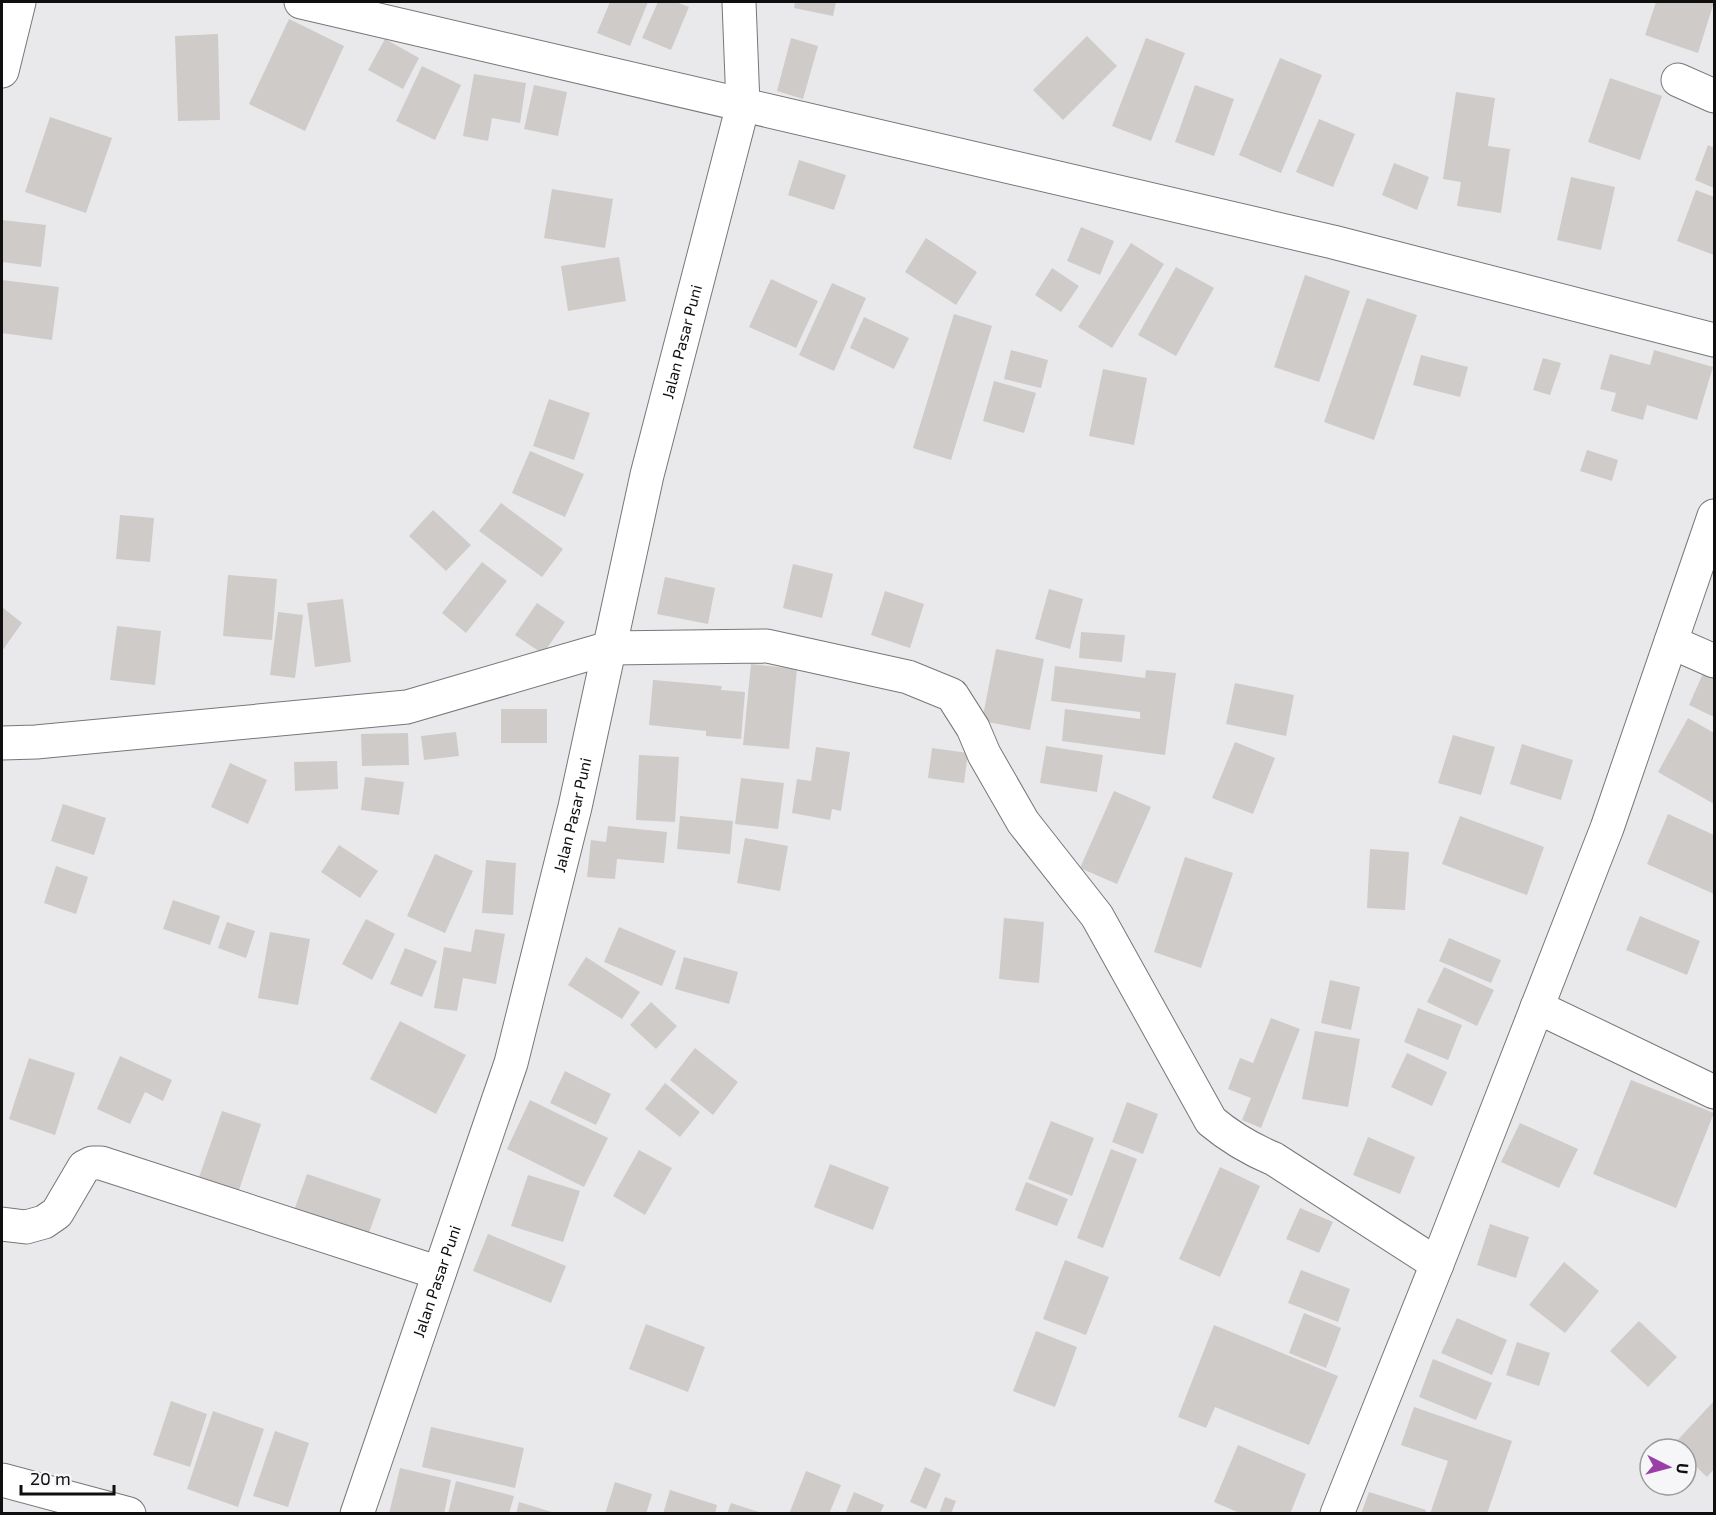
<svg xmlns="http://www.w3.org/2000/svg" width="1716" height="1515" font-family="'Exo 2',sans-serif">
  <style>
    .building { fill: #cecbc9 }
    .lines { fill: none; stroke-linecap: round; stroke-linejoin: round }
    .minor-casing { stroke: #77777a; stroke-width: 35 }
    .minor { stroke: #fff; stroke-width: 33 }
    .labels { text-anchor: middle; stroke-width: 4.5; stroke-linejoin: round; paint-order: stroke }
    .street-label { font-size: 16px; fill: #0f0f10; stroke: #f6f6f9 }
  </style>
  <rect width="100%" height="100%" fill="#e9e9ec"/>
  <!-- building -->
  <path class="building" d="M610,2H648L630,46L597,33Z
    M658,2H676L689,7L671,50L642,38Z
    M795,2H836L833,16L794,8Z
    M1656,2H1714L1698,53L1645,35Z
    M289,19L344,46L305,131L249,104Z
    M218,34L220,120L178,121L175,36Z
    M1087,36L1117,66L1063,120L1033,90Z
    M791,38L818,46L803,99L777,91Z
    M1146,38L1185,53L1151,141L1112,126Z
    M385,39L419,58L403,89L368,70Z
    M1280,58L1322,75L1281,173L1239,155Z
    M422,66L461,85L435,140L396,121Z
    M474,74L526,83L520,123L492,118L488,141L463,136Z
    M1610,78L1662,96L1640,160L1588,142Z
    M534,85L567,92L558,136L524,129Z
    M1195,85L1234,99L1214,156L1175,142Z
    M1456,92L1495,98L1488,146L1510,149L1501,213L1457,206L1461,182L1443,179Z
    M50,117L112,138L86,213L25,192Z
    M1319,119L1355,134L1333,187L1296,172Z
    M1708,145L1714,148V188L1695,180Z
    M799,160L846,175L834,210L788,195Z
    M1394,163L1429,177L1417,210L1382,195Z
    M1571,177L1615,187L1601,250L1557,240Z
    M552,189L613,199L605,248L544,238Z
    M1696,190L1714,197V255L1677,241Z
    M2,220L46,225L41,267L2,262Z
    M1081,227L1114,241L1100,275L1067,261Z
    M926,238L977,272L956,305L905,272Z
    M1131,243L1164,264L1112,348L1078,327Z
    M619,257L626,301L568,311L561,266Z
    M1176,267L1214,288L1176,356L1138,335Z
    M1052,268L1079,286L1061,312L1035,295Z
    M1305,275L1350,291L1319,382L1274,367Z
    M771,279L818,301L796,348L749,327Z
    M2,280L59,287L52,340L2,333Z
    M832,283L866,298L834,371L799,355Z
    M1367,298L1417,315L1374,440L1324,422Z
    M954,314L992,326L951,460L913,448Z
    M864,317L909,338L894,369L850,348Z
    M1011,350L1048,360L1041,388L1004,379Z
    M1654,350L1713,367L1697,420L1647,405L1643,420L1611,411L1616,393L1600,389L1610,354L1650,365Z
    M1421,355L1468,367L1460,397L1413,385Z
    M1543,358L1561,363L1550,395L1533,390Z
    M1103,369L1147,378L1134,445L1089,436Z
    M994,381L1036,393L1024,433L983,421Z
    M549,399L590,413L574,460L533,446Z
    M1587,450L1618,460L1612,481L1580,471Z
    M530,451L584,474L565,517L512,493Z
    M501,503L563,549L542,577L479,531Z
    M433,510L471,545L446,571L409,536Z
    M120,515L154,518L150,562L116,559Z
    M482,562L507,581L466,633L442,613Z
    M793,564L833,574L822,618L783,608Z
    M228,575L277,579L272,640L223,636Z
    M665,577L715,588L708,624L657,614Z
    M1049,589L1083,599L1070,649L1035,639Z
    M885,591L924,604L910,648L871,635Z
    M343,599L351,662L315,667L307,603Z
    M537,603L565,622L543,654L515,635Z
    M2,607L22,623L2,651Z
    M278,612L303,615L295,678L270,675Z
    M117,626L161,631L155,685L110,680Z
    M1081,632L1125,635L1122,662L1079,658Z
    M996,649L1044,659L1030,730L982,721Z
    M751,664L797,669L789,749L743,745Z
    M1055,666L1145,678L1146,670L1176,673L1165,755L1062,741L1065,709L1140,719V712L1051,701Z
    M1705,669L1714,673V717L1689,705Z
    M653,680L722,686L721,690L745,692L741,739L706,736V731L649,725Z
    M1235,683L1294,695L1286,736L1226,724Z
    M501,709H547V743H501Z
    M1688,718L1714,733V804L1658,772Z
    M456,732L459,756L424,760L421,736Z
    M408,733L409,765L362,766L361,734Z
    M1453,735L1495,747L1481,795L1438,783Z
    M1235,742L1275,758L1253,814L1212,798Z
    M1522,744L1573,760L1561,800L1510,784Z
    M1046,746L1103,755L1097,792L1040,783Z
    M816,747L850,752L841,811L832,809L830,820L792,813L797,779L811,781Z
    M932,748L968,753L964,783L928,778Z
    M639,755L679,757L675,822L636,820Z
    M337,761L338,789L295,791L294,762Z
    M230,763L267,780L248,824L211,807Z
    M365,777L404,782L399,815L361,810Z
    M741,778L784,783L778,829L735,824Z
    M1114,791L1151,807L1117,884L1080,868Z
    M63,804L106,818L94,855L51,841Z
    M1668,814L1714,835V894L1647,864Z
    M680,816L733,821L730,854L677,849Z
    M1460,816L1544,847L1527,895L1442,864Z
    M608,826L667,832L664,863L617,859L615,879L587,877L591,840L606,842Z
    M745,838L788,846L780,891L737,883Z
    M339,845L378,871L360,898L321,872Z
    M1370,849L1409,852L1405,910L1367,908Z
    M435,854L473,871L445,933L407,916Z
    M1185,857L1233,873L1201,968L1154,952Z
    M486,860L516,863L513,915L482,913Z
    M56,866L88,877L76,914L44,903Z
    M173,900L220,916L210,945L163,929Z
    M1640,916L1700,941L1687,975L1626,950Z
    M1004,918L1044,922L1039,983L999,979Z
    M366,919L395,934L372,980L342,964Z
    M227,922L255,931L246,958L218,948Z
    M619,927L676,951L662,986L604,962Z
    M475,929L505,934L496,984L463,978L457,1011L434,1008L444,947L471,952Z
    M270,932L310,939L298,1005L258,998Z
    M1449,938L1501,960L1491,983L1439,961Z
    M405,948L437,961L422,997L390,984Z
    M586,957L640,992L622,1019L568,985Z
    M684,957L738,972L729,1004L675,989Z
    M1444,967L1494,990L1477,1026L1427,1002Z
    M1330,980L1360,987L1351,1030L1321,1023Z
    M651,1002L677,1026L656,1049L630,1025Z
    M1418,1008L1462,1025L1448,1060L1404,1042Z
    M1271,1018L1300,1029L1261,1128L1242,1120L1251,1098L1228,1089L1240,1058L1253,1063Z
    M400,1021L466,1055L436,1114L370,1079Z
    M1315,1031L1360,1039L1348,1107L1302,1099Z
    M695,1048L738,1082L713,1115L670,1080Z
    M1407,1053L1447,1072L1432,1106L1391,1087Z
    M120,1056L172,1080L163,1101L145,1092L130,1124L97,1109Z
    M29,1058L75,1073L55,1135L9,1119Z
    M565,1071L611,1094L596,1125L550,1103Z
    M1631,1080L1714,1113L1676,1208L1593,1174Z
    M665,1083L700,1112L680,1137L645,1109Z
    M530,1100L608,1138L584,1187L507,1149Z
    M1127,1102L1158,1114L1143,1154L1112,1142Z
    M222,1111L261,1124L237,1196L197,1183Z
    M1051,1121L1094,1138L1072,1196L1028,1179Z
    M1520,1123L1578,1149L1559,1188L1501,1162Z
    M1368,1137L1415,1157L1400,1194L1353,1175Z
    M1111,1149L1137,1159L1103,1248L1077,1238Z
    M639,1150L672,1168L645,1215L613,1196Z
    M830,1164L889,1187L873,1230L814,1207Z
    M1220,1167L1260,1186L1220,1277L1179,1259Z
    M307,1174L381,1199L365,1244L291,1219Z
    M528,1175L580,1191L563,1242L511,1226Z
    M1026,1182L1068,1199L1057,1226L1015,1210Z
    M1300,1208L1333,1222L1319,1253L1286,1239Z
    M1490,1224L1529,1237L1516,1278L1477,1265Z
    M488,1234L566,1266L551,1303L473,1271Z
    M1065,1260L1109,1277L1086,1335L1043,1319Z
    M1564,1262L1599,1291L1565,1333L1529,1305Z
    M1301,1270L1350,1289L1338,1322L1288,1303Z
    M1304,1313L1341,1328L1326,1368L1289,1353Z
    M1457,1318L1507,1340L1492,1375L1441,1353Z
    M1639,1321L1677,1357L1648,1387L1610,1351Z
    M646,1324L705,1347L688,1392L629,1369Z
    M1214,1325L1338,1376L1309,1445L1215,1407L1206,1428L1178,1417Z
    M1036,1331L1077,1347L1055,1407L1013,1391Z
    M1517,1342L1550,1353L1539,1386L1506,1375Z
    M1433,1359L1492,1383L1476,1420L1419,1397Z
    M171,1401L207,1414L190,1467L153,1455Z
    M1714,1401V1469L1707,1477L1686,1457V1449H1678L1673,1445Z
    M1414,1407L1512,1441L1487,1514H1430L1448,1461L1401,1445Z
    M213,1411L264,1429L238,1507L187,1489Z
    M431,1427L524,1448L515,1488L422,1467Z
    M275,1431L309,1443L288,1507L253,1496Z
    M1238,1445L1306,1474L1290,1514H1242L1214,1502Z
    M925,1467L941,1474L926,1509L910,1502Z
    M400,1468L451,1480L444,1514H389Z
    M806,1471L841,1485L829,1514H789Z
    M456,1481L514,1496L509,1514H448Z
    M615,1482L652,1494L646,1514H605Z
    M670,1490L717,1505L715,1514H663Z
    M854,1492L884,1505L880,1514H845Z
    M1369,1492L1426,1510L1425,1514H1361Z
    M945,1497L956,1501L951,1514H939Z
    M519,1502L555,1513V1514H516Z
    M731,1503L762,1513V1514H727Z"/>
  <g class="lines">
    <!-- minor casing -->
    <g class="minor-casing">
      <g id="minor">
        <path d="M301,2L1333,242L1714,340"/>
        <path d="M2,71L19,2"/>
        <path d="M1678,80L1714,96"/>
        <path d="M1671,642L1714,661"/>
        <path d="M2,743L36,742L407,707L609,648L767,646L908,677L952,695L973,728L984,754L1023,822L1097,916L1211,1121C1230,1137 1250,1149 1274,1159L1437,1264"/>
        <path d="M1537,1007L1714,1092"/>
        <path d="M2,1224L26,1227L44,1222L57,1213L84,1167L92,1163H101L439,1273"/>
        <path d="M2,1480L129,1514"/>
        <path id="s1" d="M357,1514L511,1063L575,807L647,475L743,105L739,2"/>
        <path d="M1337,1514L1437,1264L1607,828L1714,516"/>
      </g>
    </g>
    <!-- minor -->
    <use href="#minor" class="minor"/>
  </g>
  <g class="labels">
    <!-- street labels -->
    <g class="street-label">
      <text dy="6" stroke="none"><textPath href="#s1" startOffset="1218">Jalan Pasar Puni</textPath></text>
      <text dy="6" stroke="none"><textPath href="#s1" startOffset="732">Jalan Pasar Puni</textPath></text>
      <text dy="6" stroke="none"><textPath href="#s1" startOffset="246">Jalan Pasar Puni</textPath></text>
    </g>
  </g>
  <!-- border -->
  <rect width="1716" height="1515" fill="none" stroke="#0f0f10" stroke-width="6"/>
  <!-- north arrow -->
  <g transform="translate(1668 1467) rotate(96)"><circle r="28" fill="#f6f6f9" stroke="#9a9a9c" stroke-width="1.5"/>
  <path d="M0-4.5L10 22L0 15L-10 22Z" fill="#9b3ea8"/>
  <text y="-9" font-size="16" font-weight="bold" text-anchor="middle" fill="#0f0f10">U</text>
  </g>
  <!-- scale -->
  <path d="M21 1485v9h93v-9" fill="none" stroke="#0f0f10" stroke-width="3"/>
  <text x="30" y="1485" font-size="18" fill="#0f0f10" stroke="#f6f6f9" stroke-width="4.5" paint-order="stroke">20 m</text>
</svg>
